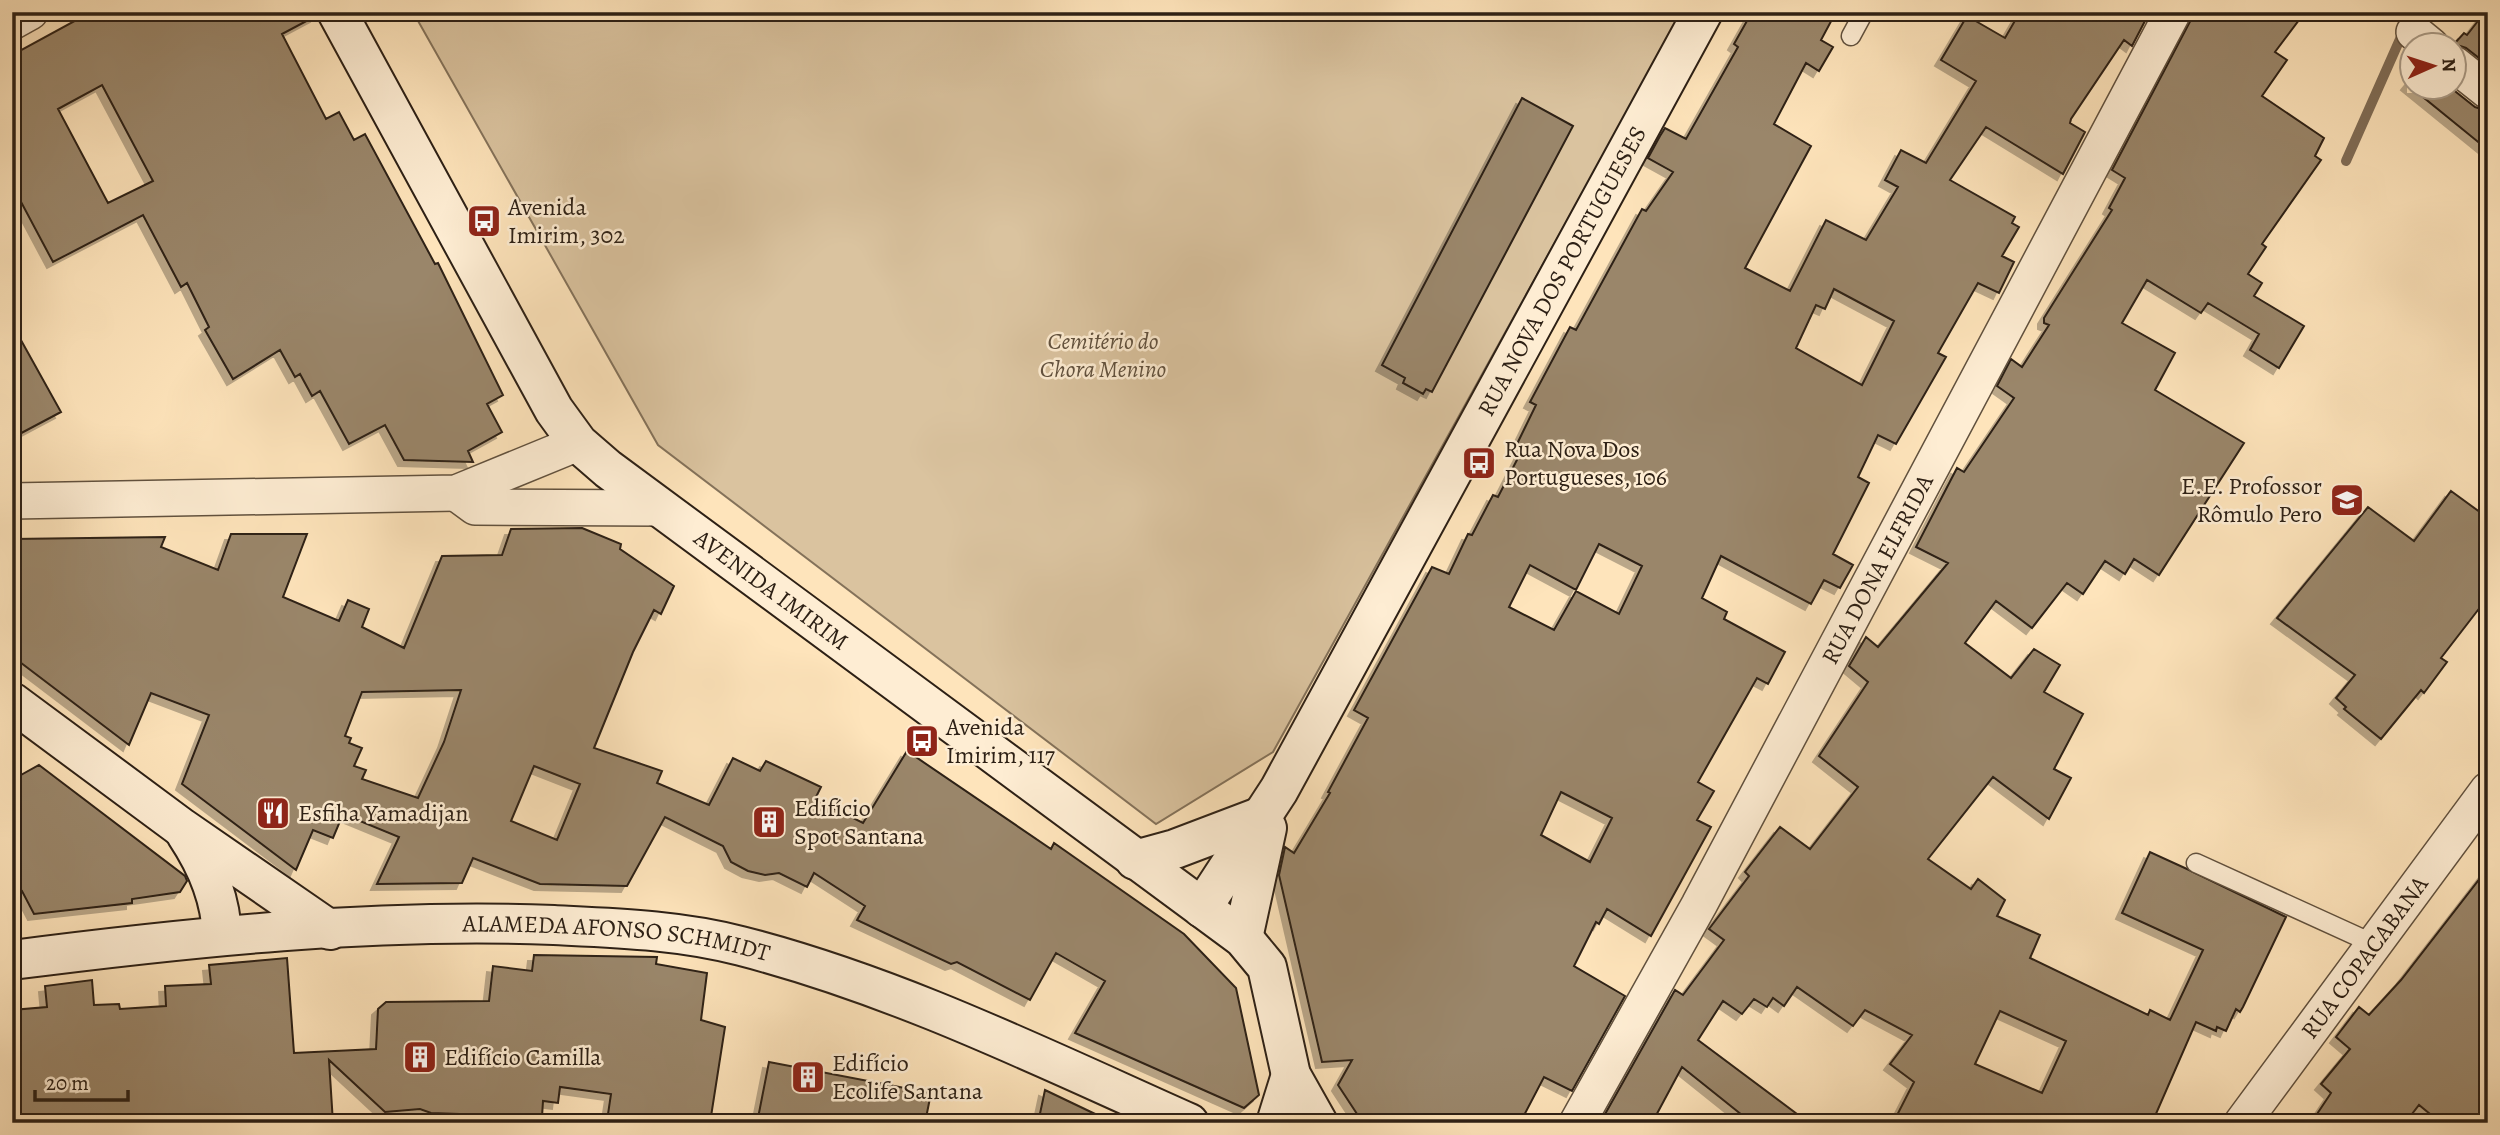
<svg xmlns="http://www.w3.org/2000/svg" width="2500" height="1135" font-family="Alegreya,serif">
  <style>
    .green { fill: #dac39f; stroke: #84725a; stroke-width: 2 }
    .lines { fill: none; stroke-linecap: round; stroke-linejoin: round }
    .stream { stroke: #806d57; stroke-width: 10 }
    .building { fill: #9a866b; stroke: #2d2015; stroke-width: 2; fill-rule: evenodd; filter: url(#shadow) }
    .lane-casing { stroke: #61513e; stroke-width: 21 }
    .street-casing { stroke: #61513e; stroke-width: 38 }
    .secondary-casing { stroke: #2d2015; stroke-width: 42 }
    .lane { stroke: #feedd3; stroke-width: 18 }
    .street { stroke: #feedd3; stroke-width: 35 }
    .secondary { stroke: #feedd3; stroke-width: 38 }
    .labels { text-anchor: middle; stroke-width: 5; stroke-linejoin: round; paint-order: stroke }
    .poi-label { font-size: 24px; fill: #2d2015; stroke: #feedd3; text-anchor: start }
    .street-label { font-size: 24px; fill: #2d2015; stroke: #feedd3 }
    .park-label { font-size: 24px; font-style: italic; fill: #61513e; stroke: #feedd3 }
  </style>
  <defs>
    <filter id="shadow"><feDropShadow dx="-6" dy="6" stdDeviation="0" flood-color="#0004"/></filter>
  </defs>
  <rect width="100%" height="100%" fill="#fee4bb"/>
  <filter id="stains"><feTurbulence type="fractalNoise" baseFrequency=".00286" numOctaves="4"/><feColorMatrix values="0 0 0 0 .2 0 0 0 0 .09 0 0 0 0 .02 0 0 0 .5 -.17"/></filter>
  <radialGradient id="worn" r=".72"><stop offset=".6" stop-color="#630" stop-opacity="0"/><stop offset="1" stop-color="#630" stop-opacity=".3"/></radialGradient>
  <!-- green -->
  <path class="green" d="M413,12H1661L1677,22L1273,752L1156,824L658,445Z"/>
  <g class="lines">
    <!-- stream -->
    <path class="stream" d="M2346,161L2412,12"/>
  </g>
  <!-- building -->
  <path class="building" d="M91,12H315L316,16L282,34L326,119L339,112L354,140L365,134L435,264L438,263L503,395L487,404L502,432L468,451L473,462L404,460L385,425L349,444L320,391L312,396L300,374L295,377L280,350L233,379L205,330L209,327L187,283L181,287L143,215L53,262L12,185V55ZM102,85L153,181L108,203L58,109Z
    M1752,12H1836L1821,40L1833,47L1819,71L1806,63L1774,124L1811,146L1745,268L1790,291L1826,220L1866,240L1898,187L1885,180L1901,150L1926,163L1976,81L1941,60L1967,16L2005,38L2020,12H2142L2140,15L2146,19L2132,46L2124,40L2071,119L2070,123L2085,132L2063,174L1986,127L1950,180L2015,217L2012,223L2019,227L2002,256L2014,262L1999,293L1978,283L1938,353L1946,357L1896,444L1878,435L1858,477L1869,483L1833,554L1853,565L1840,588L1824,580L1811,604L1721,556L1702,598L1727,612L1724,619L1785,652L1768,684L1757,678L1698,782L1714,791L1697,820L1711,827L1651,936L1607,909L1599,924L1596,922L1574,966L1625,996L1572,1091L1544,1077L1520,1123H1363L1338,1085L1352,1060L1322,1062L1279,875L1285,847L1294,853L1330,793L1328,792L1368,718L1354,710L1432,567L1449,574L1468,534L1472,535L1493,495L1498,497L1522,450L1516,446L1536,405L1530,402L1570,327L1576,330L1642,209L1646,211L1673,172L1648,158L1660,136L1665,128L1686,139L1738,47L1734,44ZM1834,289L1894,321L1862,385L1796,348L1816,305L1825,309ZM1599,544L1642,566L1619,614L1576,591L1554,630L1509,607L1530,565L1576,590ZM1561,792L1612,818L1590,862L1541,835Z
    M2195,12H2305L2275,52L2287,60L2262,96L2324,138L2315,156L2321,160L2262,244L2266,247L2248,274L2262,283L2254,296L2304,326L2279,368L2250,350L2259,334L2208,303L2201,313L2147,280L2122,323L2175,353L2155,390L2244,443L2159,575L2134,559L2125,574L2105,561L2083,594L2067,583L2032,628L1996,601L1965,643L2011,678L2034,649L2060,665L2044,692L2083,714L2054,769L2071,778L2049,819L1993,777L1928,859L1971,889L1978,879L2005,900L1997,916L2040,935L2030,958L2148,1015L2150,1010L2170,1020L2203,950L2122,913L2150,852L2187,869L2286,917L2243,1007L2240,1012L2236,1009L2226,1031L2217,1027L2216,1031L2196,1022L2152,1123H1893L1914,1082L1890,1064L1912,1035L1865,1010L1853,1026L1797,987L1784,1006L1773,998L1767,1007L1754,999L1742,1014L1723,1001L1698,1040L1809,1123H1752L1682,1067L1652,1123H1600L1675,990L1683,995L1724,940L1709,929L1749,876L1745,872L1780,827L1810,849L1858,787L1819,756L1868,682L1849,666L1866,637L1878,647L1948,563L1916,547L1957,468L1964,472L2014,398L1997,386L2011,359L2022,367L2049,325L2044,323V318L2054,302L2112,210L2109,208L2125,178L2112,170ZM2000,1011L2066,1041L2042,1093L1975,1064Z
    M2485,12H2488V65L2466,48L2454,44L2464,33L2467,35Z
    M2412,78V88H2451L2475,107L2488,111V150L2407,84Z
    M1522,98L1573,126L1432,392L1426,389L1423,394L1403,383L1405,378L1382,365Z
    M12,324L61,412L12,438Z
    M2451,491L2488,518V597L2441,658L2447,662L2424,693L2421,690L2381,739L2344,709L2346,707L2336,698L2355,675L2277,618L2368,507L2414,541Z
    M582,528L621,544L620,549L674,586L661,614L654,610L633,652L594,748L662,771L657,783L709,805L733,758L760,771L766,761L821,787L815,799L863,823L907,751L1051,849L1054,843L1184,934L1236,988L1259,1095L1244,1108L1075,1033L1105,981L1056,953L1030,1000L957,962L951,964L857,920L865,906L814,873L807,887L779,873L765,875L748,871L731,862L723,846L665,817L627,886L540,884L473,858L462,883L377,884L399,837L343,814L333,838L313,830L296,870L182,784L209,715L151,693L129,745L12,656V539L165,537L161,547L218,570L231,534H307L283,597L339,621L348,600L369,609L362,627L404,648L442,556L502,555L511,529ZM461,690L444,742L418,798L362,779L366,770L354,766L362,748L349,743L351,738L345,736L362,692ZM534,766L580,784L557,840L511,821Z
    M39,765L185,876L187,881L180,892L132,899V903L34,914L22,891L12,896V780Z
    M2488,868V1123H2441L2419,1105L2405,1123H2311L2331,1093L2321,1084L2350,1049L2336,1037L2359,1007L2369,1015L2401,980Z
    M534,955L657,957L656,964L707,973L701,1020L725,1027L710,1123L608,1114L611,1094L560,1087L558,1103L543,1101L542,1117L431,1113L420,1109L385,1112L329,1060L333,1123H12V1010L47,1007L45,986L92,980L94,1005L119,1004L120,1009L166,1006L165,986L211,984L209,965L287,958L294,1053L376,1049L378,1009L386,1002L489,1001L493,966L532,971Z
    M769,1062L931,1093L925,1123H757Z
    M1045,1090L1114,1123H1038Z"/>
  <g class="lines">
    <!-- lane casing -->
    <g class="lane-casing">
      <path id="lane" d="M1851,36L1864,12
        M2196,863L2374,944"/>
    </g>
    <!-- street casing -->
    <g class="street-casing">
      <g id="street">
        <path d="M12,22L30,12"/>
        <path d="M2414,32L2431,46"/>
        <path d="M2454,64L2488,91"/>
        <path d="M456,493L475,507L661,508"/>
        <path d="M12,501L456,493L578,443"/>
        <path id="s1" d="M1577,1123L1699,905L2173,12"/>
        <path id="s2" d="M2242,1123L2488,790"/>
      </g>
    </g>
    <!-- secondary casing -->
    <g class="secondary-casing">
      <g id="secondary">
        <path id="s3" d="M337,12L554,410L578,443L608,469L1243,938L1267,967L1291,1075L1318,1123"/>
        <path d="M12,702L182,828L330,930"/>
        <path d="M186,834C206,864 221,899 222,936"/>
        <path d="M1135,860L1175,849L1262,816"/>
        <path id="s4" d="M1202,908L1279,790L1703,12"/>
        <path d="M1243,938L1267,828"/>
        <path id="s5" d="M12,960C191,937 373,918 554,925C616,928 681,930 741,946C897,986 1043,1058 1189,1123"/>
        <path d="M1276,1123L1291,1075"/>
      </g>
    </g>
    <!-- lane -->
    <use href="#lane" class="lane"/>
    <!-- street -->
    <use href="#street" class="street"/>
    <!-- secondary -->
    <use href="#secondary" class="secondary"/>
  </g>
  <!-- icons -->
  <defs>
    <g id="bus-square" transform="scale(1.75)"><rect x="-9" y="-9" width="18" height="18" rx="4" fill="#8f2418" stroke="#feedd3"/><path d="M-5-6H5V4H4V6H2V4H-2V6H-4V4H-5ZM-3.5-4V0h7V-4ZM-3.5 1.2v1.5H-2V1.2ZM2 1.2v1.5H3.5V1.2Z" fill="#fff"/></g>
    <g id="school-square" transform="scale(1.75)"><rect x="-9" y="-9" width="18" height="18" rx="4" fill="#8f2418" stroke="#feedd3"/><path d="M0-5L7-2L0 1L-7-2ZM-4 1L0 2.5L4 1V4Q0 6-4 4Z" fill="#fff"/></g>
    <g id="restaurant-square" transform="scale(1.75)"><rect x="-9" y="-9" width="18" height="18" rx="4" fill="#8f2418" stroke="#feedd3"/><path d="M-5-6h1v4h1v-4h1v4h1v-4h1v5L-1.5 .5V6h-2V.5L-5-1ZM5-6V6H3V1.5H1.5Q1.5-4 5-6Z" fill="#fff"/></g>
    <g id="building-square" transform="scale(1.75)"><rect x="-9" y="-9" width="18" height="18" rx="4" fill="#8f2418" stroke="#feedd3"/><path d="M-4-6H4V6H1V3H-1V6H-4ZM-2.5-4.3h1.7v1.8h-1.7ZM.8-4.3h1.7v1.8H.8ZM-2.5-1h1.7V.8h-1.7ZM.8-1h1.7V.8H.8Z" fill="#fff"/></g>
  </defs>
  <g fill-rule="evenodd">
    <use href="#bus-square" x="484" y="221"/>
    <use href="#bus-square" x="1479" y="463"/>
    <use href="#school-square" x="2347" y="500"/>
    <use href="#bus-square" x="922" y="741"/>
    <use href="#restaurant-square" x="273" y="813"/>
    <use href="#building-square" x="769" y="822"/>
    <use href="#building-square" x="420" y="1057"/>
    <use href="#building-square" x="808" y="1077"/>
  </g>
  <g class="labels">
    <!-- poi labels -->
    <g class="poi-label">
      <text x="508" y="215">Avenida<tspan x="508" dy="28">Imirim, 302</tspan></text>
      <text x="1504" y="457">Rua Nova Dos<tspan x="1504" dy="28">Portugueses, 106</tspan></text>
      <text x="2322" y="494" text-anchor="end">E.E. Profossor<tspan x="2322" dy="28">Rômulo Pero</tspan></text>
      <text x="946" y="735">Avenida<tspan x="946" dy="28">Imirim, 117</tspan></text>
      <text x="794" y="816">Edifício<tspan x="794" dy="28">Spot Santana</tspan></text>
      <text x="298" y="821">Esfiha Yamadijan</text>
      <text x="444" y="1065">Edifício Camilla</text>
      <text x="832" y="1071">Edifício<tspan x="832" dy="28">Ecolife Santana</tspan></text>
    </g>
    <!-- street labels -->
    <g class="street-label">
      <text dy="8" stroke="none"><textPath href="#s4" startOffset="732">RUA NOVA DOS PORTUGUESES</textPath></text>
      <text dy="8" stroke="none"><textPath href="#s1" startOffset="630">RUA DONA ELFRIDA</textPath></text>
      <text dy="8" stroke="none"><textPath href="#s3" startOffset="737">AVENIDA IMIRIM</textPath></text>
      <text dy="8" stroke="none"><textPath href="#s5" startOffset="607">ALAMEDA AFONSO SCHMIDT</textPath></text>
      <text dy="8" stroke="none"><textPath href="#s2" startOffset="206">RUA COPACABANA</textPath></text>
    </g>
    <!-- park labels -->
    <g class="park-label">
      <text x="1103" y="349">Cemitério do<tspan x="1103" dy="28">Chora Menino</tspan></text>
    </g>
  </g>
  <!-- margin -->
  <rect width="2500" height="1135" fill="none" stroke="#fee4bb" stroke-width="42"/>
  <rect x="14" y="14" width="2472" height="1107" fill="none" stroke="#2d2015" stroke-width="3.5"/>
  <rect x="21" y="21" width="2458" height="1093" fill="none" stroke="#2d2015" stroke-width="2"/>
  <!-- north arrow -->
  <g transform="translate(2433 66) rotate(87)"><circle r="33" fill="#feedd3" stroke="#aa9b87" stroke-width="2"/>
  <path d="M0-5L12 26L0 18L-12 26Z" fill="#8f2418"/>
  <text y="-10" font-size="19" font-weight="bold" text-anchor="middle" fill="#2d2015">N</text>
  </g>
  <!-- scale -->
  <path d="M35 1090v10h93v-10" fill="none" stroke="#2d2015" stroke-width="3.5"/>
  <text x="46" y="1090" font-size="21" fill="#2d2015" stroke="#feedd3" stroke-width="5" paint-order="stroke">20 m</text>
  <rect width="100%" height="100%" filter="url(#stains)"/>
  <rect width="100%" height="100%" fill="url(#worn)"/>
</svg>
